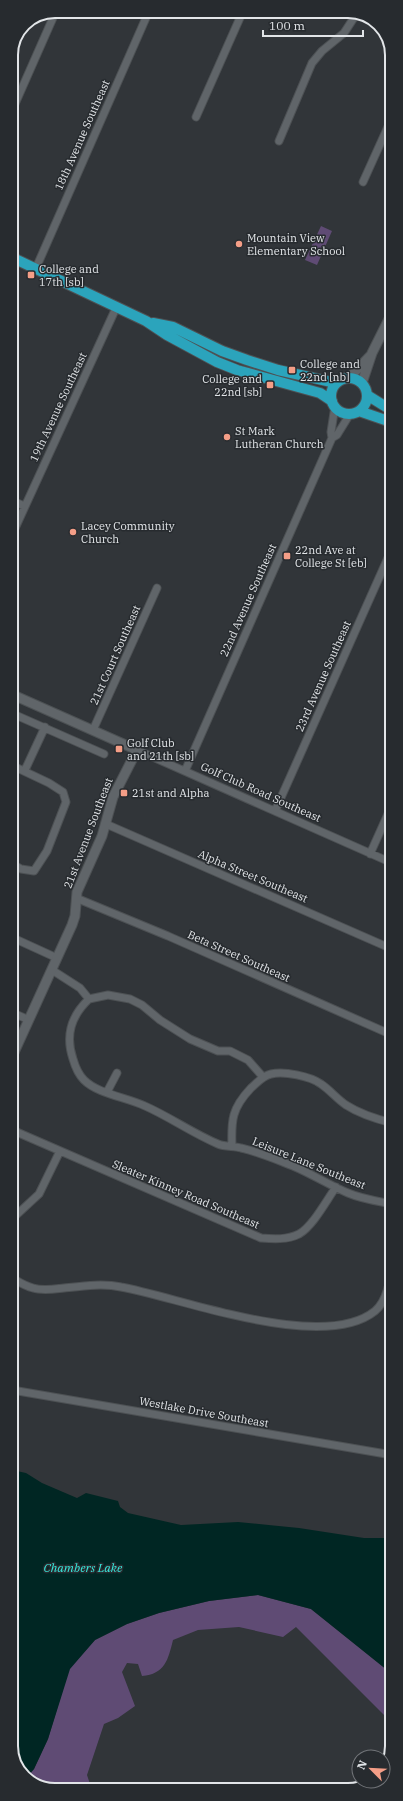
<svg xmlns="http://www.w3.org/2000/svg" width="403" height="1801" font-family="'IBM Plex Serif',serif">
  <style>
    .green { fill: #5f4b74 }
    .water { fill: #002623 }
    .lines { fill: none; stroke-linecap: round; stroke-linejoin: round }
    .street-casing { stroke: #4d5154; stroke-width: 9 }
    .secondary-casing { stroke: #4d5154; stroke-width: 11 }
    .primary-casing { stroke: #4d5154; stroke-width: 12 }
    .street { stroke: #606569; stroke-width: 7 }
    .secondary { stroke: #606569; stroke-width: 9 }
    .primary { stroke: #2ba4bc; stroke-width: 10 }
    .poi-dot { fill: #f49e87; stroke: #272b2f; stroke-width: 1.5 }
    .labels { text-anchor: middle; stroke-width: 3; stroke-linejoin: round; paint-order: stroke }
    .street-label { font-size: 11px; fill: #e2e5e8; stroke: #272b2f }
    .poi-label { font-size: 11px; fill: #e2e5e8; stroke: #272b2f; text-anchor: start }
    .water-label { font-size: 12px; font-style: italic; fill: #37ecdf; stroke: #272b2f }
    .rim { fill: none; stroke: #e2e5e8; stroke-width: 2 }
  </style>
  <rect width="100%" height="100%" fill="#313539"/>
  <!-- green -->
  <path class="green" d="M321,226L332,231L317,265L305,260Z
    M258,1595L311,1609L392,1674V1723L296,1627L283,1637L239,1627L198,1630L173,1640C168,1660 165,1674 142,1676L138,1664L127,1663L122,1672L135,1706L118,1718L104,1724L87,1775L92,1790H49L26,1778L34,1769L48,1739L69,1669L95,1640L127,1624L159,1613L209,1601Z"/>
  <!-- water -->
  <path class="water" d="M12,1470L26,1473L42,1483L77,1498L86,1493L118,1501L120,1507L128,1513L181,1525L238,1522L299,1528L364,1538H392V1674L311,1609L258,1595L209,1601L159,1613L127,1624L95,1640L70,1669L48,1739L34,1769L26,1778L24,1777L12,1755Z"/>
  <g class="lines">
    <!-- street casing -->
    <g class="street-casing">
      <path id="street" d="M11,113L56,11
        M196,117L243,11
        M279,141L312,63L322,51L344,33L357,13
        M363,182L391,120
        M36,268L149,11
        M332,438L331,432L335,406
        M11,500L24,506
        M11,537L116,308
        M11,713L104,754
        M93,730L157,588
        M137,750L392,863
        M11,765L49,783L63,792L66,802L47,851L34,871L21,869L11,863
        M25,770L45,727
        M185,771L332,438L337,435L350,414
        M275,811L391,551
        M106,824L392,949
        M370,854L392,805
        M76,898L168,936L392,1035
        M11,937L57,958
        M52,970L80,988L89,999
        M89,999C71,1016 65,1035 73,1059C75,1066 79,1075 84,1080C98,1094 126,1097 145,1106C170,1117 192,1133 218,1144C225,1147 234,1146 241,1148C259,1152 277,1160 293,1166C312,1174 329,1185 348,1193C362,1199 377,1201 392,1204
        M89,999L108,995L130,999L142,1005L160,1020L190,1039L218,1051H230L248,1060L263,1077
        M11,1012L29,1020
        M107,1092L117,1073
        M12,1130L261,1238C273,1239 287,1240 299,1234C313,1226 326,1201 336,1187
        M232,1146C231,1120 232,1108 251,1088C257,1083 262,1076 271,1074C284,1071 310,1076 321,1084C330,1090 337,1099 346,1105C360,1114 376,1119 392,1123
        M12,1219L39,1194L60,1151
        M12,1278C19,1282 25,1286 33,1288C43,1291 54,1289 64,1288C82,1286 103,1283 121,1287C182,1298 323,1353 375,1311C387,1301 390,1281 392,1266
        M12,1390L392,1455"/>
    </g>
    <!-- secondary casing -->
    <g class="secondary-casing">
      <path id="secondary" d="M349,378L370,356
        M362,383L372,353L391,315
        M11,694L137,750L113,797L102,836L77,892L75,916L72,925L11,1059"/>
    </g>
    <!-- primary casing -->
    <g class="primary-casing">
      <path id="primary" d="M11,257L146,321L167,335L217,362L237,370L320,393L332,401
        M153,323L173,327L222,351L247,360L278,370L336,383
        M331 396a18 18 0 1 1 36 0a18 18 0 1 1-36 0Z
        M367,395L391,410
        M359,411L391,422"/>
    </g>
    <!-- street -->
    <use href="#street" class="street"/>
    <!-- secondary -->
    <use href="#secondary" class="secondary"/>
    <!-- primary -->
    <use href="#primary" class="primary"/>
  </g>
  <!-- markers -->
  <g class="poi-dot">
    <circle cx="239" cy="244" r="4"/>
    <rect x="27" y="271" width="8" height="8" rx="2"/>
    <rect x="288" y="366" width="8" height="8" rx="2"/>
    <rect x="266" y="381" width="8" height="8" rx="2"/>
    <circle cx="227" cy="437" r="4"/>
    <circle cx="73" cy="532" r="4"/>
    <rect x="283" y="552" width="8" height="8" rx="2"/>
    <rect x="115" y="745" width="8" height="8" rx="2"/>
    <rect x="120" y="789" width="8" height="8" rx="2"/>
  </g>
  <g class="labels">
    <!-- street labels -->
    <g class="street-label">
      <text transform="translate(82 135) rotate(-66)" y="4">18th Avenue Southeast</text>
      <text transform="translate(58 407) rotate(-65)" y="4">19th Avenue Southeast</text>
      <text transform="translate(248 600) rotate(-66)" y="4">22nd Avenue Southeast</text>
      <text transform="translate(115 655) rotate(-66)" y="4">21st Court Southeast</text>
      <text transform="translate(323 676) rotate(-66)" y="4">23rd Avenue Southeast</text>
      <text transform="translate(261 792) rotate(24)" y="4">Golf Club Road Southeast</text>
      <text transform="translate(88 833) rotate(-69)" y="4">21st Avenue Southeast</text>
      <text transform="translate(253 876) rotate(23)" y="4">Alpha Street Southeast</text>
      <text transform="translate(239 956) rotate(24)" y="4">Beta Street Southeast</text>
      <text transform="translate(309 1163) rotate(22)" y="4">Leisure Lane Southeast</text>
      <text transform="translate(186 1194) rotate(23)" y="4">Sleater Kinney Road Southeast</text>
      <text transform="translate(204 1412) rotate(10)" y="4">Westlake Drive Southeast</text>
    </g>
    <!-- poi labels -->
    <g class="poi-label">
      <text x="247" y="242">Mountain View<tspan x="247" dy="13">Elementary School</tspan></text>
      <text x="39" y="273">College and<tspan x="39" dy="13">17th [sb]</tspan></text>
      <text x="300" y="368">College and<tspan x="300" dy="13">22nd [nb]</tspan></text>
      <text x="262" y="383" text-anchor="end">College and<tspan x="262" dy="13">22nd [sb]</tspan></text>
      <text x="235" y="435">St Mark<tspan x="235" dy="13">Lutheran Church</tspan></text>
      <text x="81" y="530">Lacey Community<tspan x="81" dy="13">Church</tspan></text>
      <text x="295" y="554">22nd Ave at<tspan x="295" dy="13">College St [eb]</tspan></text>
      <text x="127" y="747">Golf Club<tspan x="127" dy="13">and 21th [sb]</tspan></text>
      <text x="132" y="797">21st and Alpha</text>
    </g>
    <!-- water labels -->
    <g class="water-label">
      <text x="83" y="1572">Chambers Lake</text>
    </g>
  </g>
  <!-- crop -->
  <path d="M0 0H403V1801H0ZM55 18H348A37 37 0 0 1 385 55V1746A37 37 0 0 1 348 1783H55A37 37 0 0 1 18 1746V55A37 37 0 0 1 55 18Z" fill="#272b2f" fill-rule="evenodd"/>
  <path class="rim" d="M55 18H348A37 37 0 0 1 385 55V1746A37 37 0 0 1 348 1783H55A37 37 0 0 1 18 1746V55A37 37 0 0 1 55 18Z"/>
  <!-- north arrow -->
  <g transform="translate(371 1769) rotate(294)"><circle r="19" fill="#272b2f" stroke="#727579"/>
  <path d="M0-3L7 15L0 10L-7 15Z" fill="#f49e87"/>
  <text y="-6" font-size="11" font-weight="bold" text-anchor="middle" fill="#e2e5e8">N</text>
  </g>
  <!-- scale -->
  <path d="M263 30v6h100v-6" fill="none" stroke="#e2e5e8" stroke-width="2"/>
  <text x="269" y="30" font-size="12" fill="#e2e5e8" stroke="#272b2f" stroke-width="3" paint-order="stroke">100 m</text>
</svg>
